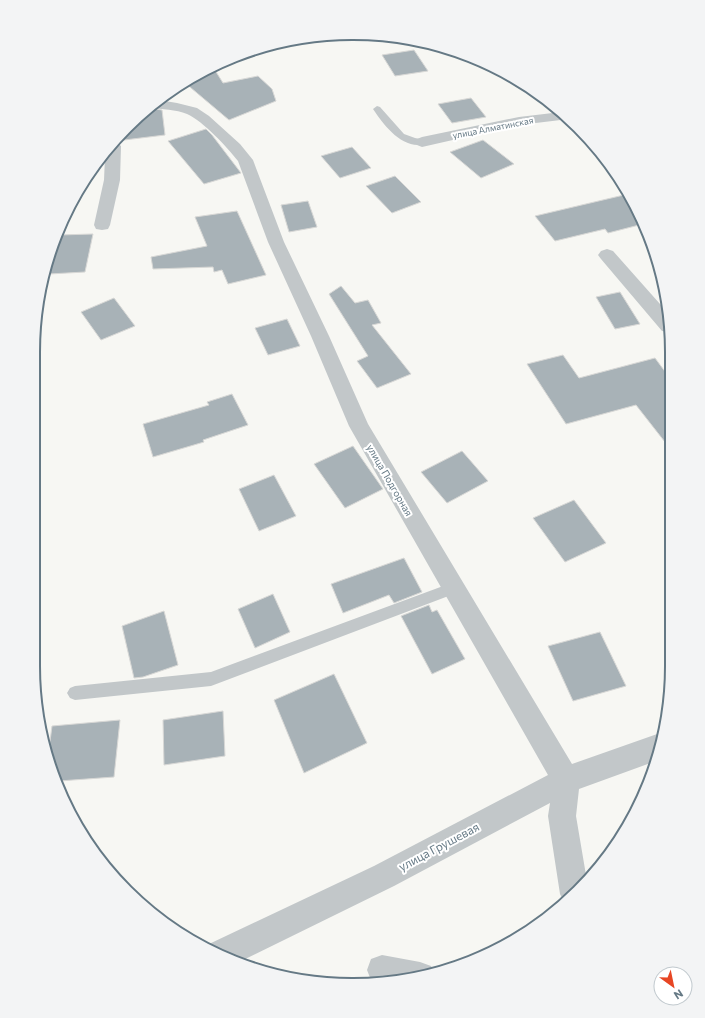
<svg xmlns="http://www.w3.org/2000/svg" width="705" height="1018" font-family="Commissioner,sans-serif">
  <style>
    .building { fill: #a8b2b7; stroke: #d8d8d6 }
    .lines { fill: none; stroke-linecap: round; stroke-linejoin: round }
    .lane { fill: #c2c7c9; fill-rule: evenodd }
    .street { fill: #c2c7c9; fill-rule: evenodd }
    .labels { text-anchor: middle; stroke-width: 4; stroke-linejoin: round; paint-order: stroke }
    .far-street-label { font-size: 9px; fill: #657985; stroke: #fff }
    .street-label { font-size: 10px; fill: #657985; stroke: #fff }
    .near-street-label { font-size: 12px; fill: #657985; stroke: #fff }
    .rim { fill: none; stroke: #657985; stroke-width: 2 }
  </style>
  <rect width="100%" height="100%" fill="#f7f7f3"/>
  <!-- building -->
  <path class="building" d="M414,50L428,71L395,76L382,55Z
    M213,67L223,83L258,76L272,89L276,101L229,120L184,82Z
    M471,98L486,117L452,123L438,104Z
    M149,108L162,110L165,135L116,141L127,126Z
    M206,129L212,135L241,173L204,184L168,141Z
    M483,140L514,164L481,178L450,152Z
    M352,147L371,168L340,178L321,156Z
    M395,176L421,202L392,213L366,186Z
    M624,195L639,212L643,224L608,233L605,229L555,241L535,216Z
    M308,201L317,227L289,232L281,205Z
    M237,211L266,275L228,284L222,270L214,272L213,267L153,269L151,257L207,246L195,217Z
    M93,234L85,272L49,274L59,235Z
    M341,286L355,303L368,300L381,323L372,325L411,374L377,388L357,361L368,356L329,294Z
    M620,292L640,324L615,329L596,297Z
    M114,298L135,326L101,340L81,312Z
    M287,319L300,346L268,355L255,328Z
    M563,355L579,378L655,358L672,381V451L636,405L566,424L527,364Z
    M232,394L248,425L203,440L204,442L153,457L143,424L209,405L207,402Z
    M353,446L383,489L345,508L314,464Z
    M462,451L488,481L447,503L421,472Z
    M274,475L296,516L259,531L239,489Z
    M574,500L606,543L565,562L533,518Z
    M404,558L422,592L394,603L389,595L343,613L331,584Z
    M273,594L290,632L255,648L238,609Z
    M429,605L432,612L437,610L465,659L432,674L401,616Z
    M164,611L178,665L143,677L134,678L122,626Z
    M600,632L626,686L573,701L548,646Z
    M334,674L367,743L304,773L274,700Z
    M223,711L225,756L164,765L163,720Z
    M120,720L114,777L59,781L48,757L52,726Z"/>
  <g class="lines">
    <!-- lane -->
    <path class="lane" d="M377,106L380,107L404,134L415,138L425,140L426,142L425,144C402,150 384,125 373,109Z
      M454,582L459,584L461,588L459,592L211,686L75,700L70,698L67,693L70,688L75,686L211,672Z"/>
    <!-- street -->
    <path class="street" d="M159,100L177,103L197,108L209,116L240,144L253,160L284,242L329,336L368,424L572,764L660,733L664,734L656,761L579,789L576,816L587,881L578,892L564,902L560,894L548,816L550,803L394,886L237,963L230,961L208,947L209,944L374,866L548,775L349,426L311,336L268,242L238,161C227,147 203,121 187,114C176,109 162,110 150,107Z
      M561,112L569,119L519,125L422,147L417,145L414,142L417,139L422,137L519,117Z
      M116,142L121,146L120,180L110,225L108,229L102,230L96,229L94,225L104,180L105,157Z
      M607,249L613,251L668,313L670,332L662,331L601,259L598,255L601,251Z
      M382,955L420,962L431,966L434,972L415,979L371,980L367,970L371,959Z"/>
  </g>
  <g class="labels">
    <!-- far-street labels -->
    <g class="far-street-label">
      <text transform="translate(493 128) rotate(-11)" y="3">улица Алматинская</text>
    </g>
    <!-- street labels -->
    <g class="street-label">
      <text transform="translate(390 480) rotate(60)" y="4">улица Подгорная</text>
    </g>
    <!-- near-street labels -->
    <g class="near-street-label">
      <text transform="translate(439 847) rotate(-28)" y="4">улица Грушевая</text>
    </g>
  </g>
  <!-- crop -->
  <path d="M0 0H705V1018H0ZM352 40H353A312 312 0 0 1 665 352V666A312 312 0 0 1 353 978H352A312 312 0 0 1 40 666V352A312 312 0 0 1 352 40Z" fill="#f3f4f5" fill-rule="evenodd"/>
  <path class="rim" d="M352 40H353A312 312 0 0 1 665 352V666A312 312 0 0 1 353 978H352A312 312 0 0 1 40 666V352A312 312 0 0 1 352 40Z"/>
  <!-- north arrow -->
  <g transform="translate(673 986) rotate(147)"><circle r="19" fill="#ffffff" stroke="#c1c9ce"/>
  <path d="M0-3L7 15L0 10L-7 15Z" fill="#e74624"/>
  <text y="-6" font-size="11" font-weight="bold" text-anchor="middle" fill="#657985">N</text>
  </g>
</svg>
